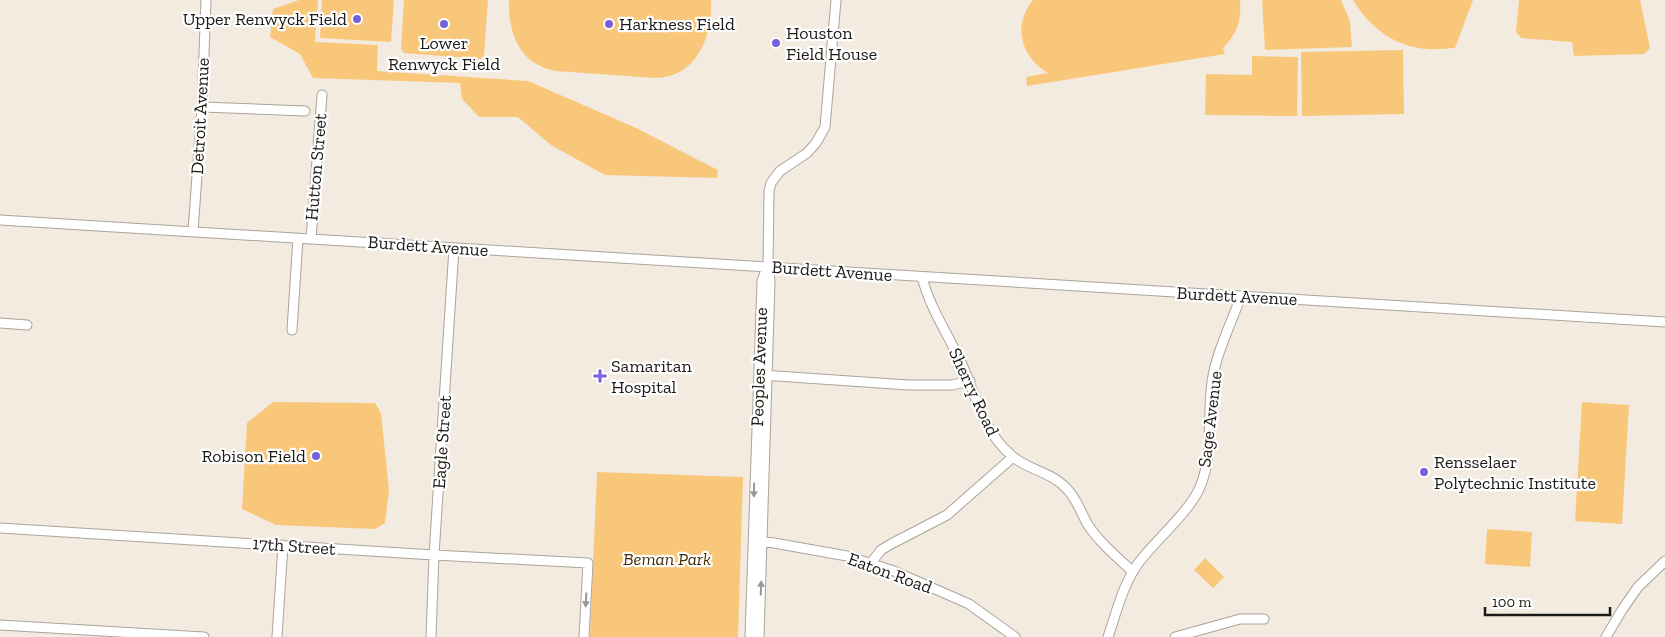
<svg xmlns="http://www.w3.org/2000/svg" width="1665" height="637" font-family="'Zilla Slab',serif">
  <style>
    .green { fill: #f9c77a }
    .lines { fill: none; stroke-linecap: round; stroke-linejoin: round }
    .minor-casing { stroke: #aba499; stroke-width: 11 }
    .minor { stroke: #fff; stroke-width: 9 }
    .oneway { fill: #999896 }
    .poi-dot { fill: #7661dc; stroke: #fff; stroke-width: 2 }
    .labels { text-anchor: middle; stroke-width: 4.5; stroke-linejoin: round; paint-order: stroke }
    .poi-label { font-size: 18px; fill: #1c1a16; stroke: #fff; text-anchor: start }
    .street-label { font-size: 18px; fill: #1c1a16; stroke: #fff }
    .park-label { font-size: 18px; font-style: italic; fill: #422c03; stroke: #fff }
  </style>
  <rect width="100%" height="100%" fill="#f3ebe0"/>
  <!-- green -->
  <path class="green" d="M299,0H318L315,42L378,45L377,71L528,81L634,127L718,170L717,178L605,175L551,145L518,117H479L462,99L460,83L313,78L300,54L270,37L273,9Z
    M322,0H394L391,42L320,38Z
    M404,0H488L484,55L481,59L404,53L401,49Z
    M509,0H711C713,35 697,78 655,78L556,71C520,65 508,34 509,0Z
    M1033,0H1240C1242,19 1237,34 1223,48L1225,54L1027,86L1026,77L1048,73C1021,57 1012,26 1033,0Z
    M1262,0H1341L1350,21L1352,47L1265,50Z
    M1353,0H1473L1455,48C1446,48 1437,50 1428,49C1395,47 1370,28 1353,0Z
    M1519,0H1640L1650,48L1644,54L1574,56L1572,42L1521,38L1516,32Z
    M1403,50L1404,114L1302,116L1301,52Z
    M1252,56L1298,57L1297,116L1205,115L1206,74L1252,75Z
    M273,402L375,403L381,413L389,490L385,523L375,529L276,525L242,509L247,423Z
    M1582,402L1629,405L1622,524L1575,521Z
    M597,472L743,477L738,637H590Z
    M1487,529L1532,532L1530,567L1485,564Z
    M1205,558L1224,577L1213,588L1194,570Z"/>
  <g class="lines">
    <!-- minor casing -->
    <g class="minor-casing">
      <path id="minor" d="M202,107L305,111
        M0,220L1665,322
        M193,231L202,107L206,0
        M311,239L322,95
        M922,277C929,305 945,330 958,356C975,390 981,430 1012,456C1028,470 1052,472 1067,489C1077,499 1081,513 1088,525C1100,543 1117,557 1133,572
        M0,323L27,325
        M292,330L298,238
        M761,375L908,385H952L970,381
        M0,528L434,555L588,563L584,637
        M757,540L847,556L894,571L969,604L1015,637
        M871,563L881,550L891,544L947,515L1013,457
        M0,625L204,637
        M277,637L283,545
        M431,637L434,555L454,248
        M750,637L762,281L767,267
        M759,637L770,281L768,267L769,191L771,183L780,171L807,153L816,143L825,127L836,0
        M1108,637C1117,611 1123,583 1140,561C1157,539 1190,511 1200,487C1214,454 1207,417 1212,382C1216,353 1231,324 1241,296
        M1175,637L1240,619H1264
        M1606,637L1622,610L1638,587L1665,561"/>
    </g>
    <!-- minor -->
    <use href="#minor" class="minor"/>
  </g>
  <!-- one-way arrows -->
  <defs><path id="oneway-solid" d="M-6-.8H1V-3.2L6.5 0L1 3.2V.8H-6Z" transform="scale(1.25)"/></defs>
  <g class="oneway">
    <use href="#oneway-solid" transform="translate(754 490) rotate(91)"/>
    <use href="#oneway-solid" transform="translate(761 588) rotate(-88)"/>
    <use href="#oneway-solid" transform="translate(586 600) rotate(93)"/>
  </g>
  <!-- markers -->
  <g class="poi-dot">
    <circle cx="357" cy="19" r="5"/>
    <circle cx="444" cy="24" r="5"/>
    <circle cx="609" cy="24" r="5"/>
    <circle cx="776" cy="43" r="5"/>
    <path d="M597.5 368.5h5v5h5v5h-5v5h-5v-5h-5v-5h5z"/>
    <circle cx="316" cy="456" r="5"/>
    <circle cx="1424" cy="472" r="5"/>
  </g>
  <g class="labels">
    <!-- poi labels -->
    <g class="poi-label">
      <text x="347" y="25" text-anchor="end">Upper Renwyck Field</text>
      <text x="619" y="30">Harkness Field</text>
      <text x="786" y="39">Houston<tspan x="786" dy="21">Field House</tspan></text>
      <text x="444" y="49" text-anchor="middle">Lower<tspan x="444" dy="21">Renwyck Field</tspan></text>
      <text x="611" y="372">Samaritan<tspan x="611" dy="21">Hospital</tspan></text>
      <text x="306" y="462" text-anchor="end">Robison Field</text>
      <text x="1434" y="468">Rensselaer<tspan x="1434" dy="21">Polytechnic Institute</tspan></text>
    </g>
    <!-- street labels -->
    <g class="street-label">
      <text transform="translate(200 116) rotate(-87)" y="6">Detroit Avenue</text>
      <text transform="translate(316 167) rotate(-85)" y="6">Hutton Street</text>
      <text transform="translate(428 246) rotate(4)" y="6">Burdett Avenue</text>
      <text transform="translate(832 271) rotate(4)" y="6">Burdett Avenue</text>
      <text transform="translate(1237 296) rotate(3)" y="6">Burdett Avenue</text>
      <text transform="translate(759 367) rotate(-88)" y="6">Peoples Avenue</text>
      <text transform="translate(974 392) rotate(65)" y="6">Sherry Road</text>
      <text transform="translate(1210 419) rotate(-83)" y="6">Sage Avenue</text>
      <text transform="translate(442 442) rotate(-86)" y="6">Eagle Street</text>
      <text transform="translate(294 546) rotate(4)" y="6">17th Street</text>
      <text transform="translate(890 573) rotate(20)" y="6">Eaton Road</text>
    </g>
    <!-- park labels -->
    <g class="park-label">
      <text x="667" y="565">Beman Park</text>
    </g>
  </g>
  <!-- scale -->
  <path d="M1485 607v8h125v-8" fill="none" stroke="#1c1a16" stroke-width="2.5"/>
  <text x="1492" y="607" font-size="15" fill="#1c1a16" stroke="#ffffff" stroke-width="4" paint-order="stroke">100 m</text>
</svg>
